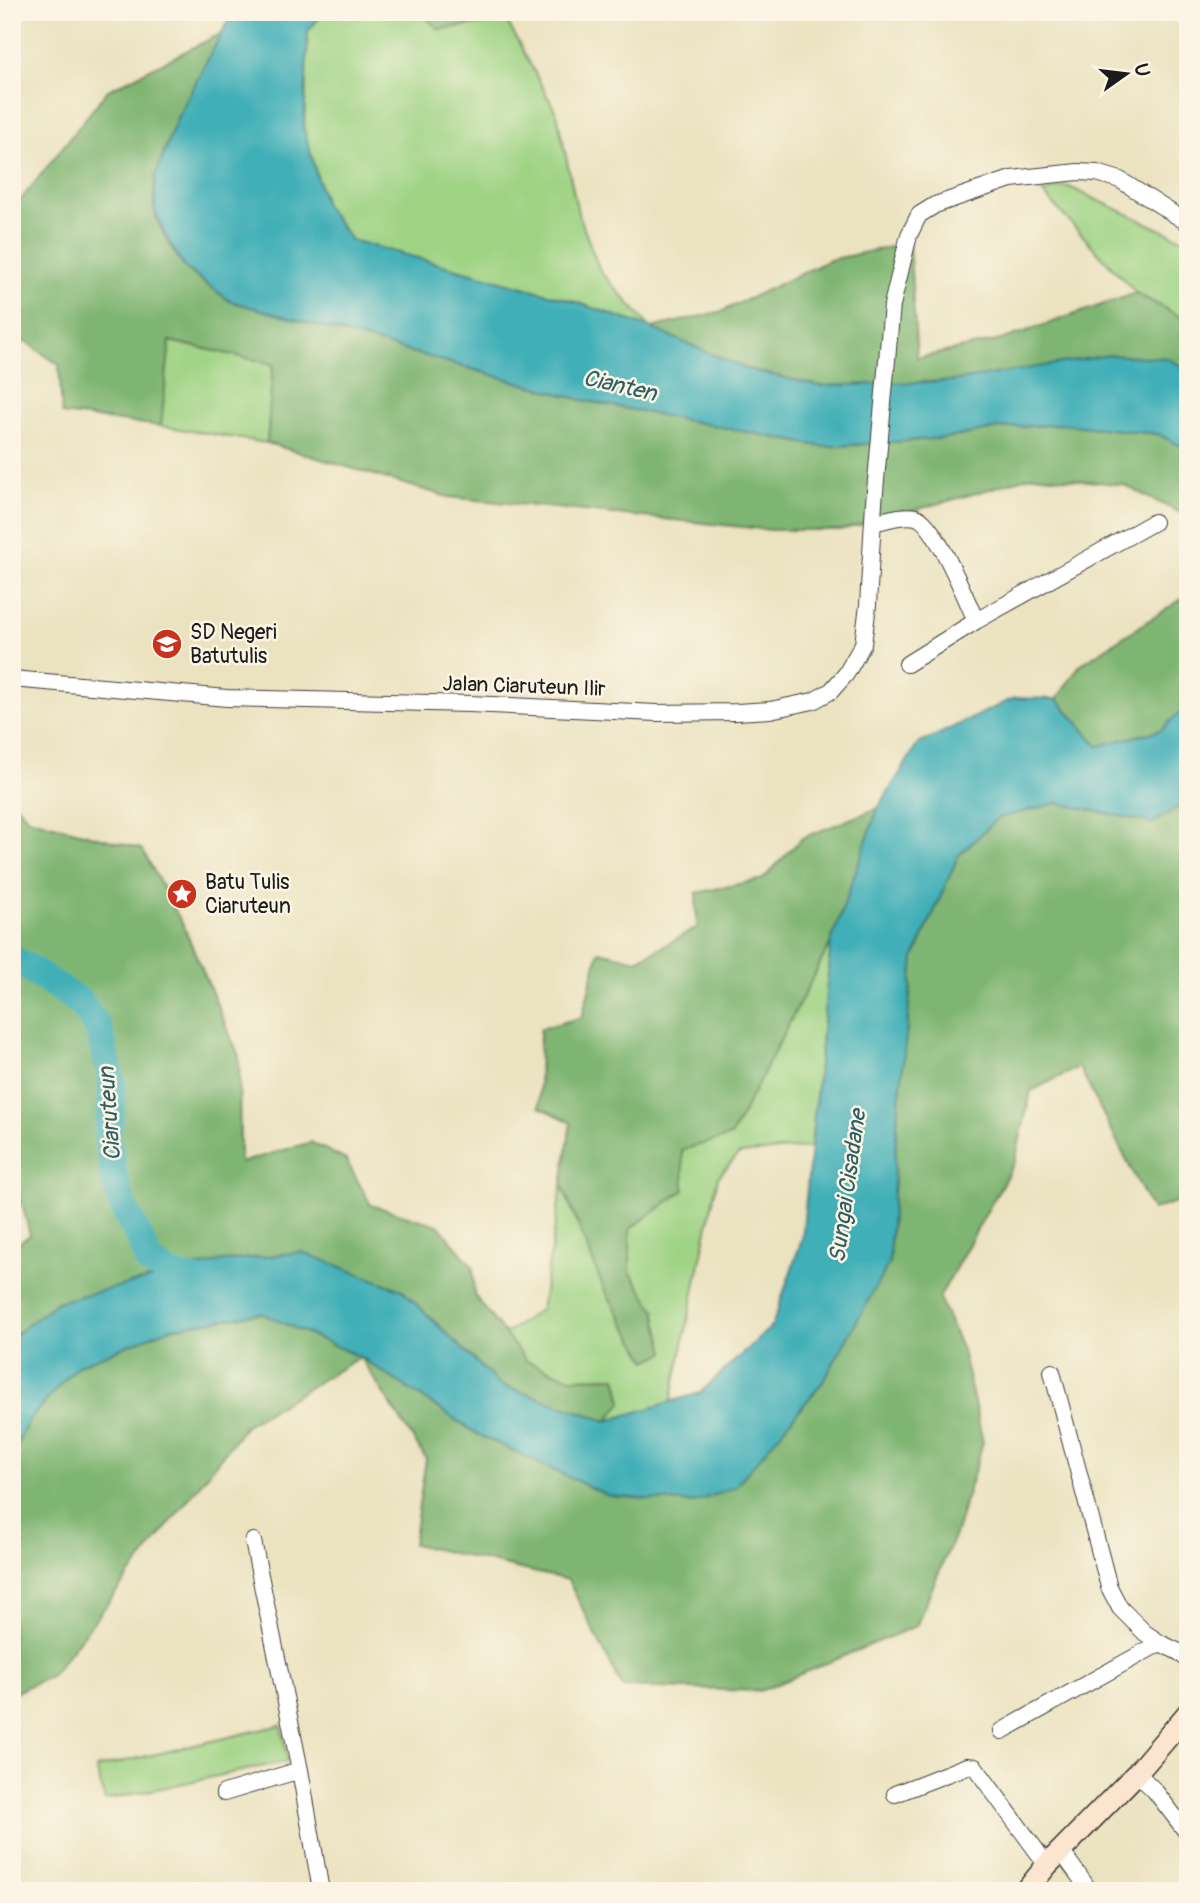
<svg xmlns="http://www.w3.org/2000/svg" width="1200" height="1903" font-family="Pangolin,sans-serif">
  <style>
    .green { fill: #9fd384; stroke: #5e7850; stroke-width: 2 }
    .forest { fill: #7fb572; stroke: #4e6847; stroke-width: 2 }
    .water { fill: #3fafb7; stroke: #2e666a; stroke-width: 2 }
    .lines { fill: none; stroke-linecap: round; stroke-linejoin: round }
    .river { stroke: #3fafb7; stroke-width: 28 }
    .minor-casing { stroke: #3b3a35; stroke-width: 18 }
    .secondary-casing { stroke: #3b3a35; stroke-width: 24 }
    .minor { stroke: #fff; stroke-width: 16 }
    .secondary { stroke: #fbe5cf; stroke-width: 21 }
    .labels { text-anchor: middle; stroke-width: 5; stroke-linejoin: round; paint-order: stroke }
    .poi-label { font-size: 21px; fill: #1c1c1c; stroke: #fcf5e5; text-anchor: start }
    .street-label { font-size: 21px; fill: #1c1c1c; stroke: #fcf5e5 }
    .water-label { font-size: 23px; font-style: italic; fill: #2c5e62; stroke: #fcf5e5 }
  </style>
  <rect width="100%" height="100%" fill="#fcf5e5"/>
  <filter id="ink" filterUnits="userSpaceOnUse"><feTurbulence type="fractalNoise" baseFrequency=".0143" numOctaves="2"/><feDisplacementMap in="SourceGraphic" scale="14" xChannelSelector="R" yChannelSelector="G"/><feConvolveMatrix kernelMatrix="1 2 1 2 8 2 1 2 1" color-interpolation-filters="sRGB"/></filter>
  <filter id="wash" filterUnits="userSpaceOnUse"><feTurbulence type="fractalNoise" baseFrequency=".00686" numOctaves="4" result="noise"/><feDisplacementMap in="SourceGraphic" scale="28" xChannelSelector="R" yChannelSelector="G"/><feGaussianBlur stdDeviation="1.57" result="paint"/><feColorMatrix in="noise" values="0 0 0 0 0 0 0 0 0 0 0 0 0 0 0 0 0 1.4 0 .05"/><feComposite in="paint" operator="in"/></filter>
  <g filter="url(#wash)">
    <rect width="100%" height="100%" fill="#ebe2c0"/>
    <!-- green -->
    <path class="green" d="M324,12H421L438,29L507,21L557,114L578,213L600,271L651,328L567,299L351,240L325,205L304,129L308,31Z
      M1067,186L1188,242V321L1136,293L1042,192Z
      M169,341L273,364L267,443L161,426Z
      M831,942L811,1147L739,1154L718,1177L671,1402L607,1421L622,1402L616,1377L570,1378L526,1361L505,1334L541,1309L562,1185L604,1289L655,1310L630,1272V1229L684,1190L681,1150L731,1136Z
      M281,1725L288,1761L105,1800L96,1768Z"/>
    <!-- forest -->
    <path class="forest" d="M421,12H508L507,21L438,29Z
      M222,33C201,73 144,168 155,212C160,230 172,250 183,265C192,276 217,291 230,301L582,400L824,447L946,438L1000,428L1062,424L1158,434L1188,450V517L1124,485L1034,475L970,495L841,530H772L448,497L267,443L273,364L170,341L161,426L62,414L59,365L25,341L12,348V211L108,90Z
      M909,243L917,358L1001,340L1136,293L1188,321V370L1167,358L953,381L821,386L746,369L651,328L723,311L830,260Z
      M1188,595V705L1161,730L1098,746L1057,699L1080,665Z
      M1188,788V1198L1152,1210L1079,1067L1031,1091L1015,1161L939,1298L962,1350L983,1442L956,1532L916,1626L760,1691L622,1687L568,1580L413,1544L426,1459L360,1357L246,1425L52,1675L12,1694V1457L28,1421L78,1365L171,1328L261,1313L360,1357L479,1435L609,1496L889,1263L897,1122L914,958L958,856L998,818L1057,803L1153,823L1181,805Z
      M12,800L28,818L142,849L184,927L239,1056L240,1163L311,1142L346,1160L371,1205L438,1225L473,1267L474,1295L526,1361L570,1378L616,1377L622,1402L607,1421L500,1385L402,1290L302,1252L218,1262L57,1302L12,1337V1248L30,1235L12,1163Z
      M878,808L831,942L731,1136L682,1150L684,1190L630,1229V1272L655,1310L665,1352L647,1361L604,1289L562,1185L571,1122L539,1107L540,1029L582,1017L599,951L637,960L697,928L696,893L763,879L802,838Z"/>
    <!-- water -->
    <path class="water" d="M233,12H324L308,31L304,129L325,205L351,240L567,299L651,328L746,369L821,386L953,381L1109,355L1167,358L1188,370V450L1158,434L1062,424L1000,428L946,438L824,447L582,400L230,301L184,267L165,234L155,211V178L177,118Z
      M1014,698L1057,699L1098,746L1161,730L1188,705V788L1181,805L1153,823L1057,803L998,818L958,856L914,958L897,1122L889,1263L823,1382L735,1487L693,1503L609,1496L479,1435L360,1357L261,1313L171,1328L78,1365L28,1421L12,1457V1337L57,1302L218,1262L302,1252L402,1290L500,1385L607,1421L700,1393L772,1326L802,1239L831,942L878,808L918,744Z"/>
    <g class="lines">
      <!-- river -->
      <path class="river" d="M12,959L32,970L80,1002L98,1027L112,1082L111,1109L107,1136L115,1182L125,1211L139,1236L148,1261L173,1276L207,1284"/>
    </g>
  </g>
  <g filter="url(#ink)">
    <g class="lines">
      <!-- minor casing -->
      <g class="minor-casing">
        <path id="minor" d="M873,523C886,520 903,514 916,517C935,522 967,601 976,621
          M907,664L976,621L1154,522
          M12,679L227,698L470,704L656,713L737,712L770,710L813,701L831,691L846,674L863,644L868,605L874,502L892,305L909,235L919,215L935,205L1011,179L1078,172L1097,173L1120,180L1188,223
          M12,1192L14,1199L12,1205
          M1052,1372L1109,1587L1120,1608L1145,1633L1160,1643L1179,1652L1188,1660
          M253,1541L300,1770L321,1891
          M1002,1731L1160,1643
          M1137,1773L1155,1791L1188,1834
          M224,1793L300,1770
          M895,1794L967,1766L975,1767L1047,1865
          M1061,1851L1090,1891"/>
      </g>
      <!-- secondary casing -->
      <g class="secondary-casing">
        <path id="secondary" d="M1026,1891L1047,1865L1137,1773L1188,1713"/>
      </g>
      <!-- minor -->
      <use href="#minor" class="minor"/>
      <!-- secondary -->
      <use href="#secondary" class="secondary"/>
    </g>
  </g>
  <!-- icons -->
  <defs>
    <g id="school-disc" transform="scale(1.575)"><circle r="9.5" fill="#c8321e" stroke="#fcf5e5"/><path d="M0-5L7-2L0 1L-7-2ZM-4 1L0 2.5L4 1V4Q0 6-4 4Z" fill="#fff"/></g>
    <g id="sight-disc" transform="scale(1.575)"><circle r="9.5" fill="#c8321e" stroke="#fcf5e5"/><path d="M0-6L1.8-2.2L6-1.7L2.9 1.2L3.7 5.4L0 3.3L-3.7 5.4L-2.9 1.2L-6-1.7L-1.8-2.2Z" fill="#fff"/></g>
  </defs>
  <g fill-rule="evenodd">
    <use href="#school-disc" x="167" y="644"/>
    <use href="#sight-disc" x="182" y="894"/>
  </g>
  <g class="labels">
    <!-- poi labels -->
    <g class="poi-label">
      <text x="190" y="639">SD Negeri<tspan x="190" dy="24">Batutulis</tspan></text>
      <text x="205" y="889">Batu Tulis<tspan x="205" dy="24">Ciaruteun</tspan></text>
    </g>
    <!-- street labels -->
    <g class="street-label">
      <text transform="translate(524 686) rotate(2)" y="7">Jalan Ciaruteun Ilir</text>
    </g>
    <!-- water labels -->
    <g class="water-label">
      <text transform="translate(620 385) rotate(13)" y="8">Cianten</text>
      <text transform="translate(109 1114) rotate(-94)" y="8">Ciaruteun</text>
      <text transform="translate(847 1186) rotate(-82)" y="8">Sungai Cisadane</text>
    </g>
  </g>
  <!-- margin -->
  <rect width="1200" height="1903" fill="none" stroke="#fcf5e5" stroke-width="42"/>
  <!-- north arrow -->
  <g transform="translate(1126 74) rotate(76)" stroke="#fcf5e5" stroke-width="5" paint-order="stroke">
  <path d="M0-5L12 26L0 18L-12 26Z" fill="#1c1c1c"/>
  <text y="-10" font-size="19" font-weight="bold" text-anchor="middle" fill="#1c1c1c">U</text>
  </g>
</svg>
